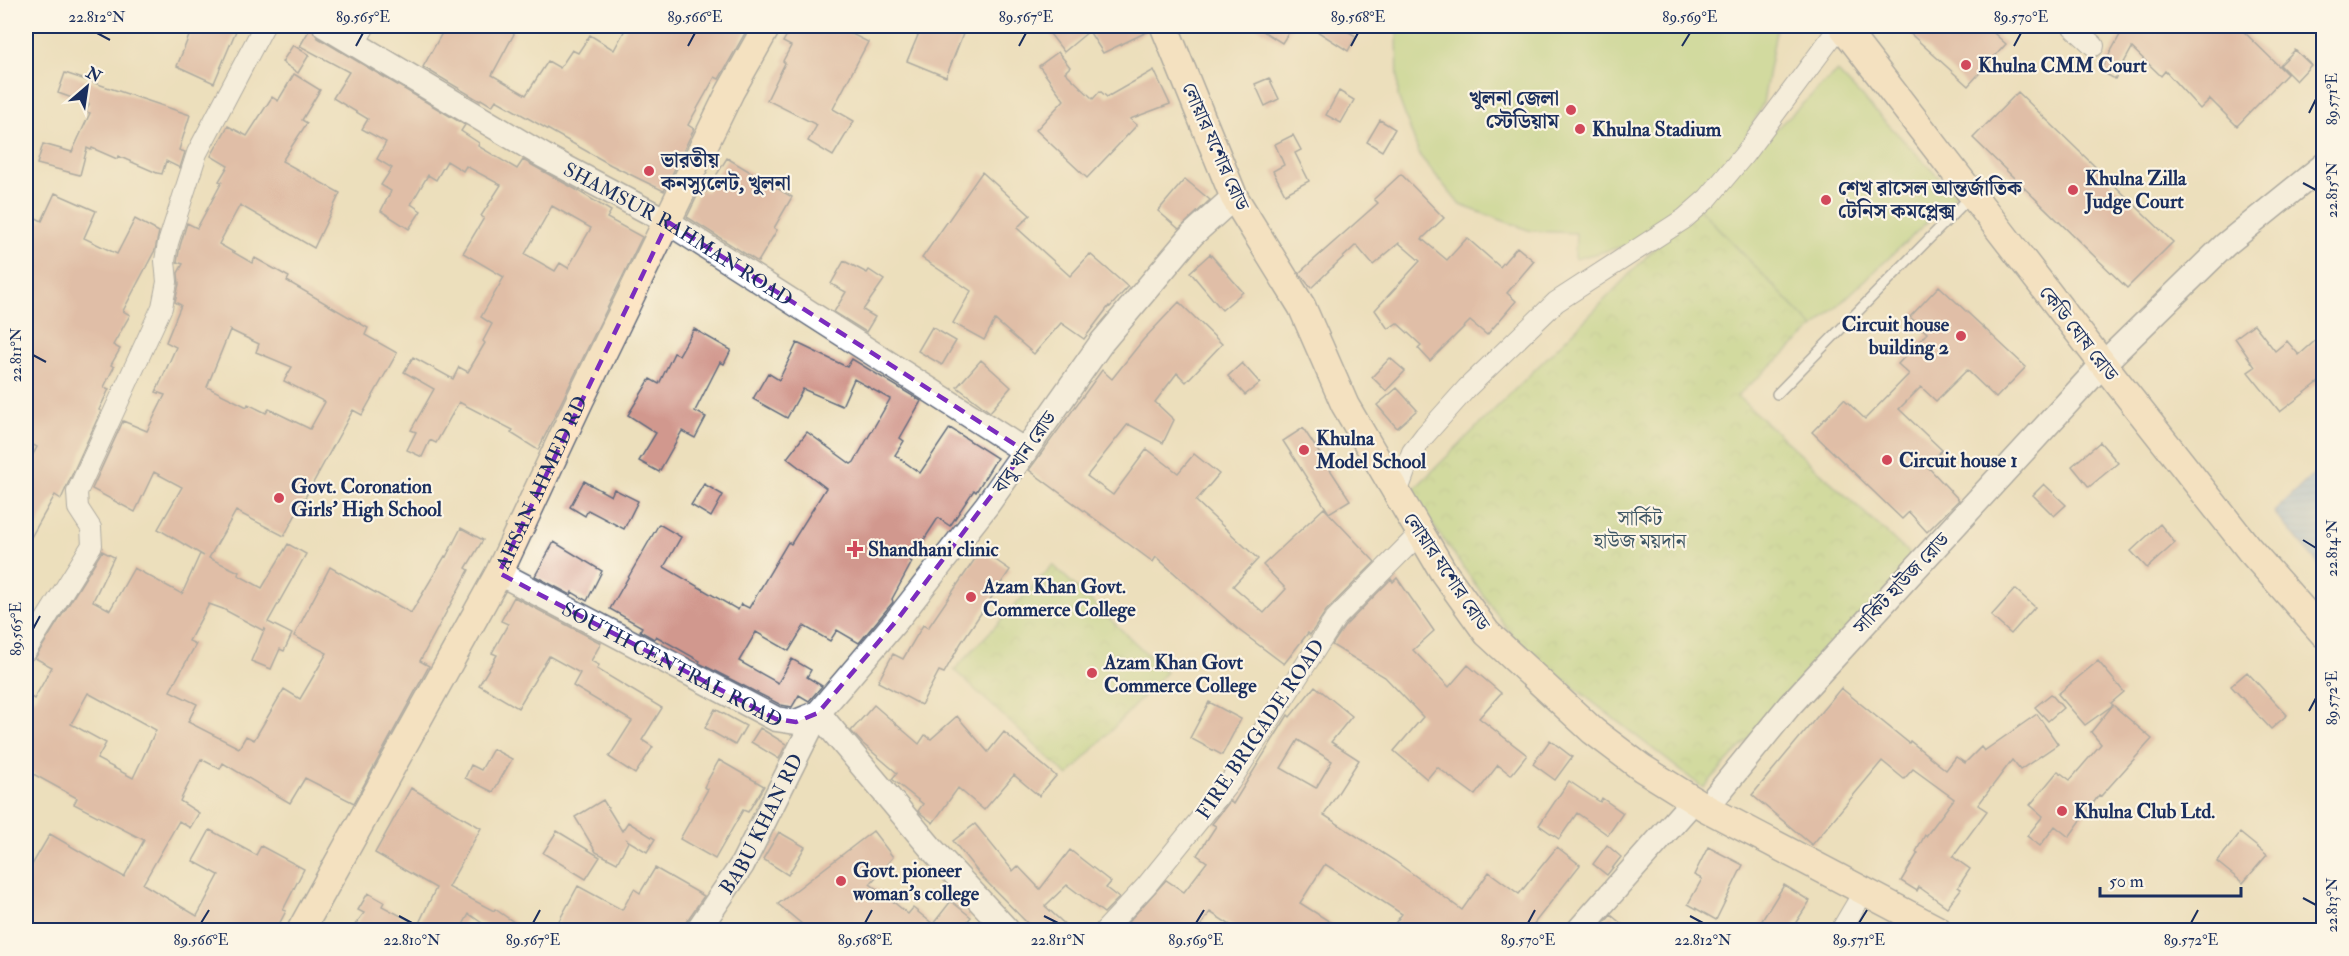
<svg xmlns="http://www.w3.org/2000/svg" width="2349" height="956" font-family="'IM FELL Double Pica','Noto Serif Bengali',serif">
  <style>
    .green { fill: #b1d47d; stroke: #66826e; stroke-width: 1.5 }
    .park { fill: url(#park-crowns); stroke: #66826e; stroke-width: 1.5 }
    .water { fill: url(#water-rules); stroke: #486ba0; stroke-width: 1.5 }
    .building { fill: #d1988e; fill-rule: evenodd }
    .lines { fill: none; stroke-linecap: round; stroke-linejoin: round }
    .service-casing { stroke: #646d7f; stroke-width: 12 }
    .minor-casing { stroke: #646d7f; stroke-width: 22 }
    .tertiary-casing { stroke: #646d7f; stroke-width: 27 }
    .secondary-casing { stroke: #646d7f; stroke-width: 30 }
    .service { stroke: #fff; stroke-width: 9 }
    .minor { stroke: #fff; stroke-width: 20 }
    .tertiary { stroke: #fff; stroke-width: 24 }
    .secondary { stroke: #fde5c5; stroke-width: 27 }
    .marked { fill: none; stroke: #7b2cbf; stroke-width: 4.5; stroke-dasharray: 12 8; stroke-linejoin: round }
    .ticks { fill: none; stroke: #1b2f5e; stroke-width: 2 }
    .poi-dot { fill: #d1495b; stroke: #fcf5e5; stroke-width: 2 }
    .labels { text-anchor: middle; stroke-width: 4.5; stroke-linejoin: round; paint-order: stroke }
    .poi-label { font-size: 20px; font-weight: bold; fill: #1b2f5e; stroke: #fcf5e5; text-anchor: start }
    .street-label { font-size: 20px; fill: #1b2f5e; stroke: #fcf5e5 }
    .park-label { font-size: 20px; fill: #405866; stroke: #fcf5e5 }
    .neatline { fill: none; stroke: #1b2f5e; stroke-width: 2 }
    .ticks-label { font-size: 15px; text-anchor: middle; fill: #1b2f5e }
  </style>
  <defs>
    <pattern id="park-crowns" width="20" height="18" patternUnits="userSpaceOnUse" patternTransform="scale(1.5)"><rect width="20" height="18" fill="#b1d47d"/><path d="M2 6a3 3 0 1 1 6 0M12 15a3 3 0 1 1 6 0" fill="none" stroke="#98b66e"/></pattern>
    <pattern id="water-rules" width="6" height="5" patternUnits="userSpaceOnUse" patternTransform="scale(1.5)"><rect width="6" height="5" fill="#76a7e1"/><path d="M0 2.5h6" fill="none" stroke="#6088ba"/></pattern>
  </defs>
  <rect width="100%" height="100%" fill="#fcf5e5"/>
  <filter id="ink" filterUnits="userSpaceOnUse"><feTurbulence type="fractalNoise" baseFrequency=".0167" numOctaves="2"/><feDisplacementMap in="SourceGraphic" scale="12" xChannelSelector="R" yChannelSelector="G"/><feConvolveMatrix kernelMatrix="1 2 1 2 8 2 1 2 1" color-interpolation-filters="sRGB"/></filter>
  <filter id="wash" filterUnits="userSpaceOnUse"><feTurbulence type="fractalNoise" baseFrequency=".008" numOctaves="4" result="noise"/><feDisplacementMap in="SourceGraphic" scale="24" xChannelSelector="R" yChannelSelector="G"/><feGaussianBlur stdDeviation="1.35" result="paint"/><feColorMatrix in="noise" values="0 0 0 0 0 0 0 0 0 0 0 0 0 0 0 0 0 1.4 0 .05"/><feComposite in="paint" operator="in"/></filter>
  <g filter="url(#wash)">
    <rect width="100%" height="100%" fill="#ecdfbc"/>
    <!-- green -->
    <path class="green" d="M1397,26H1777L1763,103L1735,160L1706,195L1837,71L1956,195L1814,328L1696,205L1640,242L1575,259L1576,233L1531,231L1460,205L1420,156L1398,96Z"/>
    <!-- park -->
    <path class="park" d="M1696,205L1814,328L1737,396L1915,559L1703,788L1518,644L1410,493L1588,317Z
      M1053,565L1166,672L1068,776L954,670Z"/>
    <!-- water -->
    <path class="water" d="M2323,465V570L2274,512Z"/>
    <g id="blocks">
      <!-- building -->
      <path class="building" d="M193,26H238L214,83L177,66Z
        M446,26H502L515,32L492,75L526,95L548,61L560,68L572,50L578,53L590,35L614,50L627,26H749L719,79L715,77L688,125L694,129L664,191L611,165L496,100L492,106L481,99L480,101L423,67Z
        M792,26H836L868,42L833,109L854,121L833,156L808,141L817,125L767,100L785,63L783,61L791,46L783,42Z
        M922,26H941L963,34L946,77L907,61Z
        M1044,26H1149V31L1103,53L1089,31L1064,52Z
        M1255,26H1293L1282,43Z
        M1309,26H1338L1356,36L1348,51Z
        M1902,26H1986L2006,44L1968,86Z
        M2125,26H2238L2287,74L2237,126L2210,99L2200,109L2165,71L2161,76L2132,48L2115,79L2100,71Z
        M311,27L318,38L465,125L461,131L479,143L478,146L517,169L523,160L575,189L611,211L607,218L642,237L538,450L511,433L513,430L459,402L436,443L430,440L422,457L407,450L416,432L411,430L434,389L404,372L413,357L453,379L459,367L468,372L485,343L483,341L492,324L481,317L504,277L463,253L484,218L481,216L501,185L466,166L463,171L447,161L436,180L428,175L411,204L421,211L409,229L381,211L391,191L381,185L392,168L377,159L386,142L362,129L368,119L333,98L349,72L300,46ZM552,206L591,228L568,268L560,263L555,271L525,254Z
        M293,45L309,55L298,73L282,62Z
        M2295,50L2311,65L2296,81L2280,65Z
        M1058,52L1070,67L1065,72L1093,99L1100,91L1107,97L1154,70L1170,104L1130,119L1137,125L1087,178L1036,130L1064,100L1039,66Z
        M65,73L190,115L179,150L185,152L180,168L166,161L162,174L157,173L118,156L117,159L92,148L91,150L87,148L80,175L37,164L43,144L72,152L90,113L86,112L89,104L58,93Z
        M294,74L320,90L302,120L307,123L282,161L340,193L314,248L240,205L219,244L252,263L255,258L289,277L287,281L368,328L365,335L397,353L362,415L353,410L284,536L236,511L209,558L239,572L238,575L262,588L288,544L306,554L268,622L292,634L284,651L280,649L271,669L251,661L265,628L264,631L223,609L209,604L189,641L196,644L170,691L197,704L188,722L239,748L246,736L254,740L284,689L300,699L327,653L294,636L330,567L411,613L445,556L446,557L461,528L483,540L466,568L469,570L420,661L429,666L354,803L305,778L290,803L223,763L220,769L201,759L180,801L199,813L190,828L179,821L143,884L197,916L219,875L193,861L210,830L256,855L261,846L304,869L283,910L286,911L276,930H26V875L50,834L124,877L144,840L74,804L77,798L26,770V694L34,699L52,667L35,658L102,551L114,557L93,601L110,610L134,568L182,594L200,554L204,556L158,529L182,487L154,472L135,512L92,489L123,421L147,431L165,395L156,392L176,347L166,342L181,305L175,302L179,284L178,273L183,264L177,262L180,246L187,223L197,228L222,182L219,181L228,166L211,156L228,126L247,136L272,97L278,101ZM230,330L259,344L256,352L292,367L284,381L325,402L310,429L269,409L266,413L248,404L247,407L207,387ZM88,693L156,730L133,778L97,759L106,743L71,724Z
        M1269,78L1279,99L1265,106L1255,84Z
        M1339,91L1354,100L1341,123L1326,115Z
        M2018,92L2173,242L2127,288L1973,138Z
        M1380,120L1395,129L1382,151L1367,142Z
        M1293,135L1301,150L1295,153L1309,181L1285,194L1273,171L1284,165L1275,144Z
        M727,158L792,197L774,228L777,230L758,262L687,217L701,188L706,192Z
        M982,172L1030,215L1017,228L1070,276L1090,254L1128,287L1110,307L1109,306L1084,339L1061,323L1034,354L995,320L984,340L953,323L971,291L922,258Z
        M1401,174L1444,218L1422,239L1447,260L1467,238L1500,267L1517,247L1534,261L1507,293L1516,301L1487,335L1470,321L1430,361L1418,348L1421,345L1397,323L1388,329L1375,310L1420,261L1399,243L1373,265L1356,245L1311,288L1299,273L1378,203L1374,199Z
        M1185,179L1210,200L1179,229L1158,211Z
        M55,193L96,211L84,238L117,254L135,219L159,232L155,250L123,311L130,315L113,345L120,349L111,365L114,367L104,387L109,389L99,410L101,411L61,499L55,495L26,546V467L37,447L26,441V213L42,221Z
        M1210,254L1243,292L1222,310L1190,272Z
        M844,261L867,273L869,270L884,280L863,310L875,317L866,332L834,312L846,292L831,284Z
        M1939,286L2026,367L1996,398L1967,370L1936,401L1921,387L1899,409L1942,450L1927,466L1959,500L1927,532L1909,512L1902,519L1812,432L1844,399L1865,419L1909,374L1898,364L1927,333L1910,317Z
        M1179,302L1222,344L1186,382L1177,373L1155,402L1174,420L1163,443L1128,424L1087,476L1113,495L1147,449L1178,473L1194,454L1219,474L1196,501L1258,559L1233,586L1264,613L1286,589L1263,565L1324,508L1375,562L1326,611L1310,635L1308,633L1284,664L1240,631L1156,557L1153,562L1029,470L1102,370L1112,379L1143,340Z
        M2254,324L2275,351L2287,341L2299,355L2324,333V378L2280,412L2248,372L2255,367L2235,338Z
        M932,327L956,341L942,365L918,351Z
        M694,329L731,350L724,364L720,362L695,411L706,417L695,438L682,431L659,472L639,461L656,433L628,415L650,379L659,384L674,353L679,355Z
        M797,343L847,367L852,359L921,401L900,438L904,441L895,455L920,473L950,428L997,458L976,492L974,490L950,526L938,518L910,561L912,562L892,599L893,602L859,643L837,630L830,641L804,626L789,651L756,632L739,661L778,683L792,659L811,670L807,677L822,686L809,701L799,695L792,707L781,705L699,663L700,661L656,636L654,639L640,631L642,627L610,609L659,524L681,537L664,567L738,610L741,604L749,608L788,542L791,544L826,488L787,458L807,432L851,464L854,462L890,399L854,379L842,406L803,389L787,418L753,399L768,373L779,380Z
        M1390,358L1405,371L1386,391L1372,377Z
        M981,360L1011,387L990,412L957,387Z
        M1242,363L1260,383L1245,395L1228,376Z
        M1397,388L1417,410L1397,428L1377,405Z
        M1303,428L1350,500L1329,513L1283,441Z
        M2100,442L2118,463L2089,487L2072,466Z
        M584,481L611,496L614,489L638,501L624,529L588,510L585,516L570,507Z
        M704,484L723,495L711,517L691,505Z
        M2044,484L2066,505L2054,516L2033,495Z
        M2160,524L2175,543L2147,568L2131,551Z
        M554,542L602,571L587,601L572,592L571,595L535,576Z
        M981,550L1010,570L961,643L944,673L939,671L921,705L878,682L893,654L903,659L923,625L928,628Z
        M1397,578L1434,631L1413,650L1449,687L1468,665L1501,693L1479,718L1527,755L1511,775L1498,765L1475,795L1437,767L1427,779L1394,751L1423,717L1385,677L1332,645L1344,627L1391,579L1393,582Z
        M2015,589L2035,607L2011,634L1991,616Z
        M514,597L601,643L591,661L599,665L597,669L662,708L642,740L653,747L635,774L609,757L632,721L573,686L580,673L549,656L518,708L479,685L497,655L492,653L508,624L501,621Z
        M2098,661L2124,692L2111,703L2113,705L2085,725L2058,694Z
        M2247,672L2287,715L2271,729L2231,686Z
        M1315,686L1352,716L1331,742L1359,760L1324,815L1395,861L1462,910L1489,872L1519,894L1557,847L1580,865L1529,930H1390L1402,914L1325,864L1300,903L1343,930H1238L1210,912L1198,930H1121L1166,880L1184,892L1207,862L1197,855L1216,826L1212,824L1230,801L1233,804L1288,715L1290,717ZM1298,740L1332,761L1316,788L1281,768Z
        M1841,688L1909,743L1910,741L1946,770L1956,757L1965,763L1981,747L1984,751L2037,714L2058,744L2020,770L2012,760L1978,805L1987,811L1953,857L1970,869L1958,887L1961,889L1947,907L1919,887L1917,891L1901,881L1918,853L1916,852L1925,835L1926,836L1954,799L1913,769L1904,779L1882,761L1812,845L1752,795Z
        M2051,694L2063,708L2048,721L2035,707Z
        M1209,702L1241,719L1222,755L1190,738Z
        M874,705L919,744L925,735L931,739L957,716L988,752L1004,732L1056,776L1039,796L1014,775L984,810L958,788L933,823L918,811L923,804L892,779L897,773L862,743L851,731Z
        M2113,705L2152,739L2101,796L2099,795L2069,837L2055,826L2040,846L2027,836L2043,816L2030,805L2058,771L2070,780L2101,744L2091,732Z
        M715,709L746,726L735,745L705,728Z
        M760,728L786,744L779,759L751,742Z
        M1550,740L1572,757L1555,780L1533,764Z
        M493,749L512,759L493,792L465,778L471,765L481,770Z
        M719,760L764,786L748,812L743,810L715,859L680,839L708,789L704,787Z
        M1569,781L1600,802L1602,798L1623,813L1608,835L1577,813L1559,839L1539,825Z
        M411,788L481,828L448,887L494,911L495,909L525,930H492L469,914L460,930H351L364,913L358,910L368,893L384,902L382,906L418,925L436,888L375,853Z
        M603,800L622,831L628,822L655,839L647,852L627,840L628,842L617,863L596,852L575,817Z
        M975,824L1013,871L1018,866L1040,889L1070,850L1111,882L1106,888L1119,898L1104,913L1067,885L1045,906L1071,930H1034L982,877L953,841Z
        M557,831L600,857L586,879L543,853Z
        M873,831L893,857L870,884L881,892L876,898L878,901L885,895L908,914L913,908L933,924L951,901L971,917L960,930H809L778,904Z
        M779,832L805,847L788,875L763,859Z
        M2240,833L2267,855L2243,883L2217,862Z
        M1607,845L1621,857L1607,875L1593,864Z
        M1708,847L1743,865L1716,920L1688,904L1702,879L1694,875Z
        M655,868L704,896L686,922L683,930H554L578,886L622,910L634,889L640,893Z
        M1784,885L1810,901L1791,930H1756Z
        M1611,915L1629,930H1598Z"/>
    </g>
  </g>
  <g filter="url(#ink)">
    <use href="#blocks" fill-opacity="0" stroke="#646d7f" stroke-width="1.5"/>
    <g class="lines">
      <!-- service casing -->
      <g class="service-casing">
        <path id="service" d="M1777,394L1970,197"/>
      </g>
      <!-- minor casing -->
      <g class="minor-casing">
        <path id="minor" d="M2072,26L2094,46
          M355,43L365,26
          M1395,490L1400,485L1412,452L1425,435L1467,388L1556,302L1684,219L1708,198L1744,155L1840,26
          M26,651L92,545L91,528L78,508L77,492L162,307L167,282L165,261L168,243L197,153L264,26
          M1105,930L1146,886L1230,782L1335,619L1420,533
          M1841,930L1864,891"/>
      </g>
      <!-- tertiary casing -->
      <g class="tertiary-casing">
        <g id="tertiary">
          <path id="s1" d="M325,26L544,156L668,222L1025,451"/>
          <path id="s2" d="M499,573L776,719L796,722L818,713"/>
          <path d="M818,713L931,848L1007,930"/>
          <path d="M1706,808L1789,706L2103,364L2225,245L2324,165"/>
          <path id="s3" d="M698,930L742,865L818,713L897,620L987,505L1102,342L1192,235L1234,197"/>
          <path d="M1579,930L1694,800"/>
        </g>
      </g>
      <!-- secondary casing -->
      <g class="secondary-casing">
        <g id="secondary">
          <path d="M1164,26L1234,197L1302,307L1345,405L1395,490L1444,573L1487,633L1593,731L1642,768L1706,808L1938,930"/>
          <path d="M1842,26L2103,364L2249,549L2324,634"/>
          <path id="s4" d="M301,930L499,573L580,400L730,92L767,26"/>
        </g>
      </g>
      <!-- service -->
      <use href="#service" class="service"/>
      <!-- minor -->
      <use href="#minor" class="minor"/>
      <!-- tertiary -->
      <use href="#tertiary" class="tertiary"/>
      <!-- secondary -->
      <use href="#secondary" class="secondary"/>
    </g>
  </g>
  <!-- marked area -->
  <path d="M0 0H2349V956H0ZM668,222L1025,451L897,620L818,713L796,722L776,719L499,573Z" fill="#ecdfbc" fill-opacity=".55" fill-rule="evenodd"/>
  <path class="marked" d="M668,222L1025,451L897,620L818,713L796,722L776,719L499,573Z"/>
  <!-- ticks -->
  <path class="ticks" d="M97,33L110,40M356,46L363,33M688,46L695,33M1019,46L1026,33M1351,46L1358,33M1682,46L1690,33M2014,46L2021,33M2309,113L2316,99M2303,183L2316,190M33,355L46,362M2303,540L2316,548M33,629L40,616M2309,711L2316,698M2303,898L2316,905M399,916L412,923M1044,916L1058,923M1690,916L1703,923M201,923L209,910M533,923L540,910M865,923L872,910M1196,923L1204,910M1528,923L1535,910M1859,923L1867,910M2191,923L2198,910"/>
  <!-- markers -->
  <g class="poi-dot">
    <circle cx="1966" cy="65" r="6"/>
    <circle cx="1571" cy="110" r="6"/>
    <circle cx="1580" cy="129" r="6"/>
    <circle cx="649" cy="171" r="6"/>
    <circle cx="2073" cy="190" r="6"/>
    <circle cx="1826" cy="200" r="6"/>
    <circle cx="1961" cy="336" r="6"/>
    <circle cx="1304" cy="450" r="6"/>
    <circle cx="1887" cy="460" r="6"/>
    <circle cx="279" cy="498" r="6"/>
    <path d="M852 540h6v6h6v6h-6v6h-6v-6h-6v-6h6z"/>
    <circle cx="971" cy="597" r="6"/>
    <circle cx="1092" cy="673" r="6"/>
    <circle cx="2062" cy="811" r="6"/>
    <circle cx="841" cy="881" r="6"/>
  </g>
  <g class="labels">
    <!-- poi labels -->
    <g class="poi-label">
      <text x="1978" y="72">Khulna CMM Court</text>
      <text x="1559" y="105" text-anchor="end">খুলনা জেলা<tspan x="1559" dy="23">স্টেডিয়াম</tspan></text>
      <text x="1592" y="136">Khulna Stadium</text>
      <text x="661" y="167">ভারতীয়<tspan x="661" dy="23">কনস্যুলেট, খুলনা</tspan></text>
      <text x="2085" y="185">Khulna Zilla<tspan x="2085" dy="23">Judge Court</tspan></text>
      <text x="1838" y="195">শেখ রাসেল আন্তর্জাতিক<tspan x="1838" dy="23">টেনিস কমপ্লেক্স</tspan></text>
      <text x="1949" y="331" text-anchor="end">Circuit house<tspan x="1949" dy="23">building 2</tspan></text>
      <text x="1316" y="445">Khulna<tspan x="1316" dy="23">Model School</tspan></text>
      <text x="1899" y="467">Circuit house 1</text>
      <text x="291" y="493">Govt. Coronation<tspan x="291" dy="23">Girls' High School</tspan></text>
      <text x="868" y="556">Shandhani clinic</text>
      <text x="983" y="593">Azam Khan Govt.<tspan x="983" dy="23">Commerce College</tspan></text>
      <text x="1104" y="669">Azam Khan Govt<tspan x="1104" dy="23">Commerce College</tspan></text>
      <text x="2074" y="818">Khulna Club Ltd.</text>
      <text x="853" y="877">Govt. pioneer<tspan x="853" dy="23">woman's college</tspan></text>
    </g>
    <!-- street labels -->
    <g class="street-label">
      <text transform="translate(1216 146) rotate(66)" y="7">লোয়ার যশোর রোড</text>
      <text dy="7" stroke="none"><textPath href="#s1" startOffset="410">SHAMSUR RAHMAN ROAD</textPath></text>
      <text transform="translate(2079 333) rotate(52)" y="7">কেডি ঘোষ রোড</text>
      <text transform="translate(1024 452) rotate(-55)" y="7">বাবু খান রোড</text>
      <text dy="7" stroke="none"><textPath href="#s4" startOffset="508">AHSAN AHMED RD</textPath></text>
      <text transform="translate(1447 571) rotate(56)" y="7">লোয়ার যশোর রোড</text>
      <text transform="translate(1901 583) rotate(-47)" y="7">সার্কিট হাউজ রোড</text>
      <text dy="7" stroke="none"><textPath href="#s2" startOffset="196">SOUTH CENTRAL ROAD</textPath></text>
      <text transform="translate(1260 729) rotate(-56)" y="7">FIRE BRIGADE ROAD</text>
      <text dy="7" stroke="none"><textPath href="#s3" startOffset="124">BABU KHAN RD</textPath></text>
    </g>
    <!-- park labels -->
    <g class="park-label">
      <text x="1640" y="525">সার্কিট<tspan x="1640" dy="23">হাউজ ময়দান</tspan></text>
    </g>
  </g>
  <!-- margin -->
  <rect width="2349" height="956" fill="none" stroke="#fcf5e5" stroke-width="66"/>
  <!-- north arrow -->
  <g transform="translate(87 87) rotate(29)" stroke="#fcf5e5" stroke-width="4.5" paint-order="stroke">
  <path d="M0-4.5L10 22L0 15L-10 22Z" fill="#1b2f5e"/>
  <text y="-9" font-size="16" font-weight="bold" text-anchor="middle" fill="#1b2f5e">N</text>
  </g>
  <!-- scale -->
  <path d="M2100 887v9h141v-9" fill="none" stroke="#1b2f5e" stroke-width="3"/>
  <text x="2109" y="887" font-size="18" fill="#1b2f5e" stroke="#fcf5e5" stroke-width="4.5" paint-order="stroke">50 m</text>
  <rect x="33" y="33" width="2283" height="890" class="neatline"/>
  <g class="ticks-label">
    <text x="97" y="22">22.812°N</text>
    <text x="363" y="22">89.565°E</text>
    <text x="695" y="22">89.566°E</text>
    <text x="1026" y="22">89.567°E</text>
    <text x="1358" y="22">89.568°E</text>
    <text x="1690" y="22">89.569°E</text>
    <text x="2021" y="22">89.570°E</text>
    <text transform="translate(2332 99) rotate(-90)" y="5">89.571°E</text>
    <text transform="translate(2332 190) rotate(-90)" y="5">22.815°N</text>
    <text transform="translate(16 355) rotate(-90)" y="5">22.811°N</text>
    <text transform="translate(2332 548) rotate(-90)" y="5">22.814°N</text>
    <text transform="translate(16 629) rotate(-90)" y="5">89.565°E</text>
    <text transform="translate(2332 698) rotate(-90)" y="5">89.572°E</text>
    <text transform="translate(2332 905) rotate(-90)" y="5">22.813°N</text>
    <text x="201" y="945">89.566°E</text>
    <text x="412" y="945">22.810°N</text>
    <text x="533" y="945">89.567°E</text>
    <text x="865" y="945">89.568°E</text>
    <text x="1058" y="945">22.811°N</text>
    <text x="1196" y="945">89.569°E</text>
    <text x="1528" y="945">89.570°E</text>
    <text x="1703" y="945">22.812°N</text>
    <text x="1859" y="945">89.571°E</text>
    <text x="2191" y="945">89.572°E</text>
  </g>
</svg>
